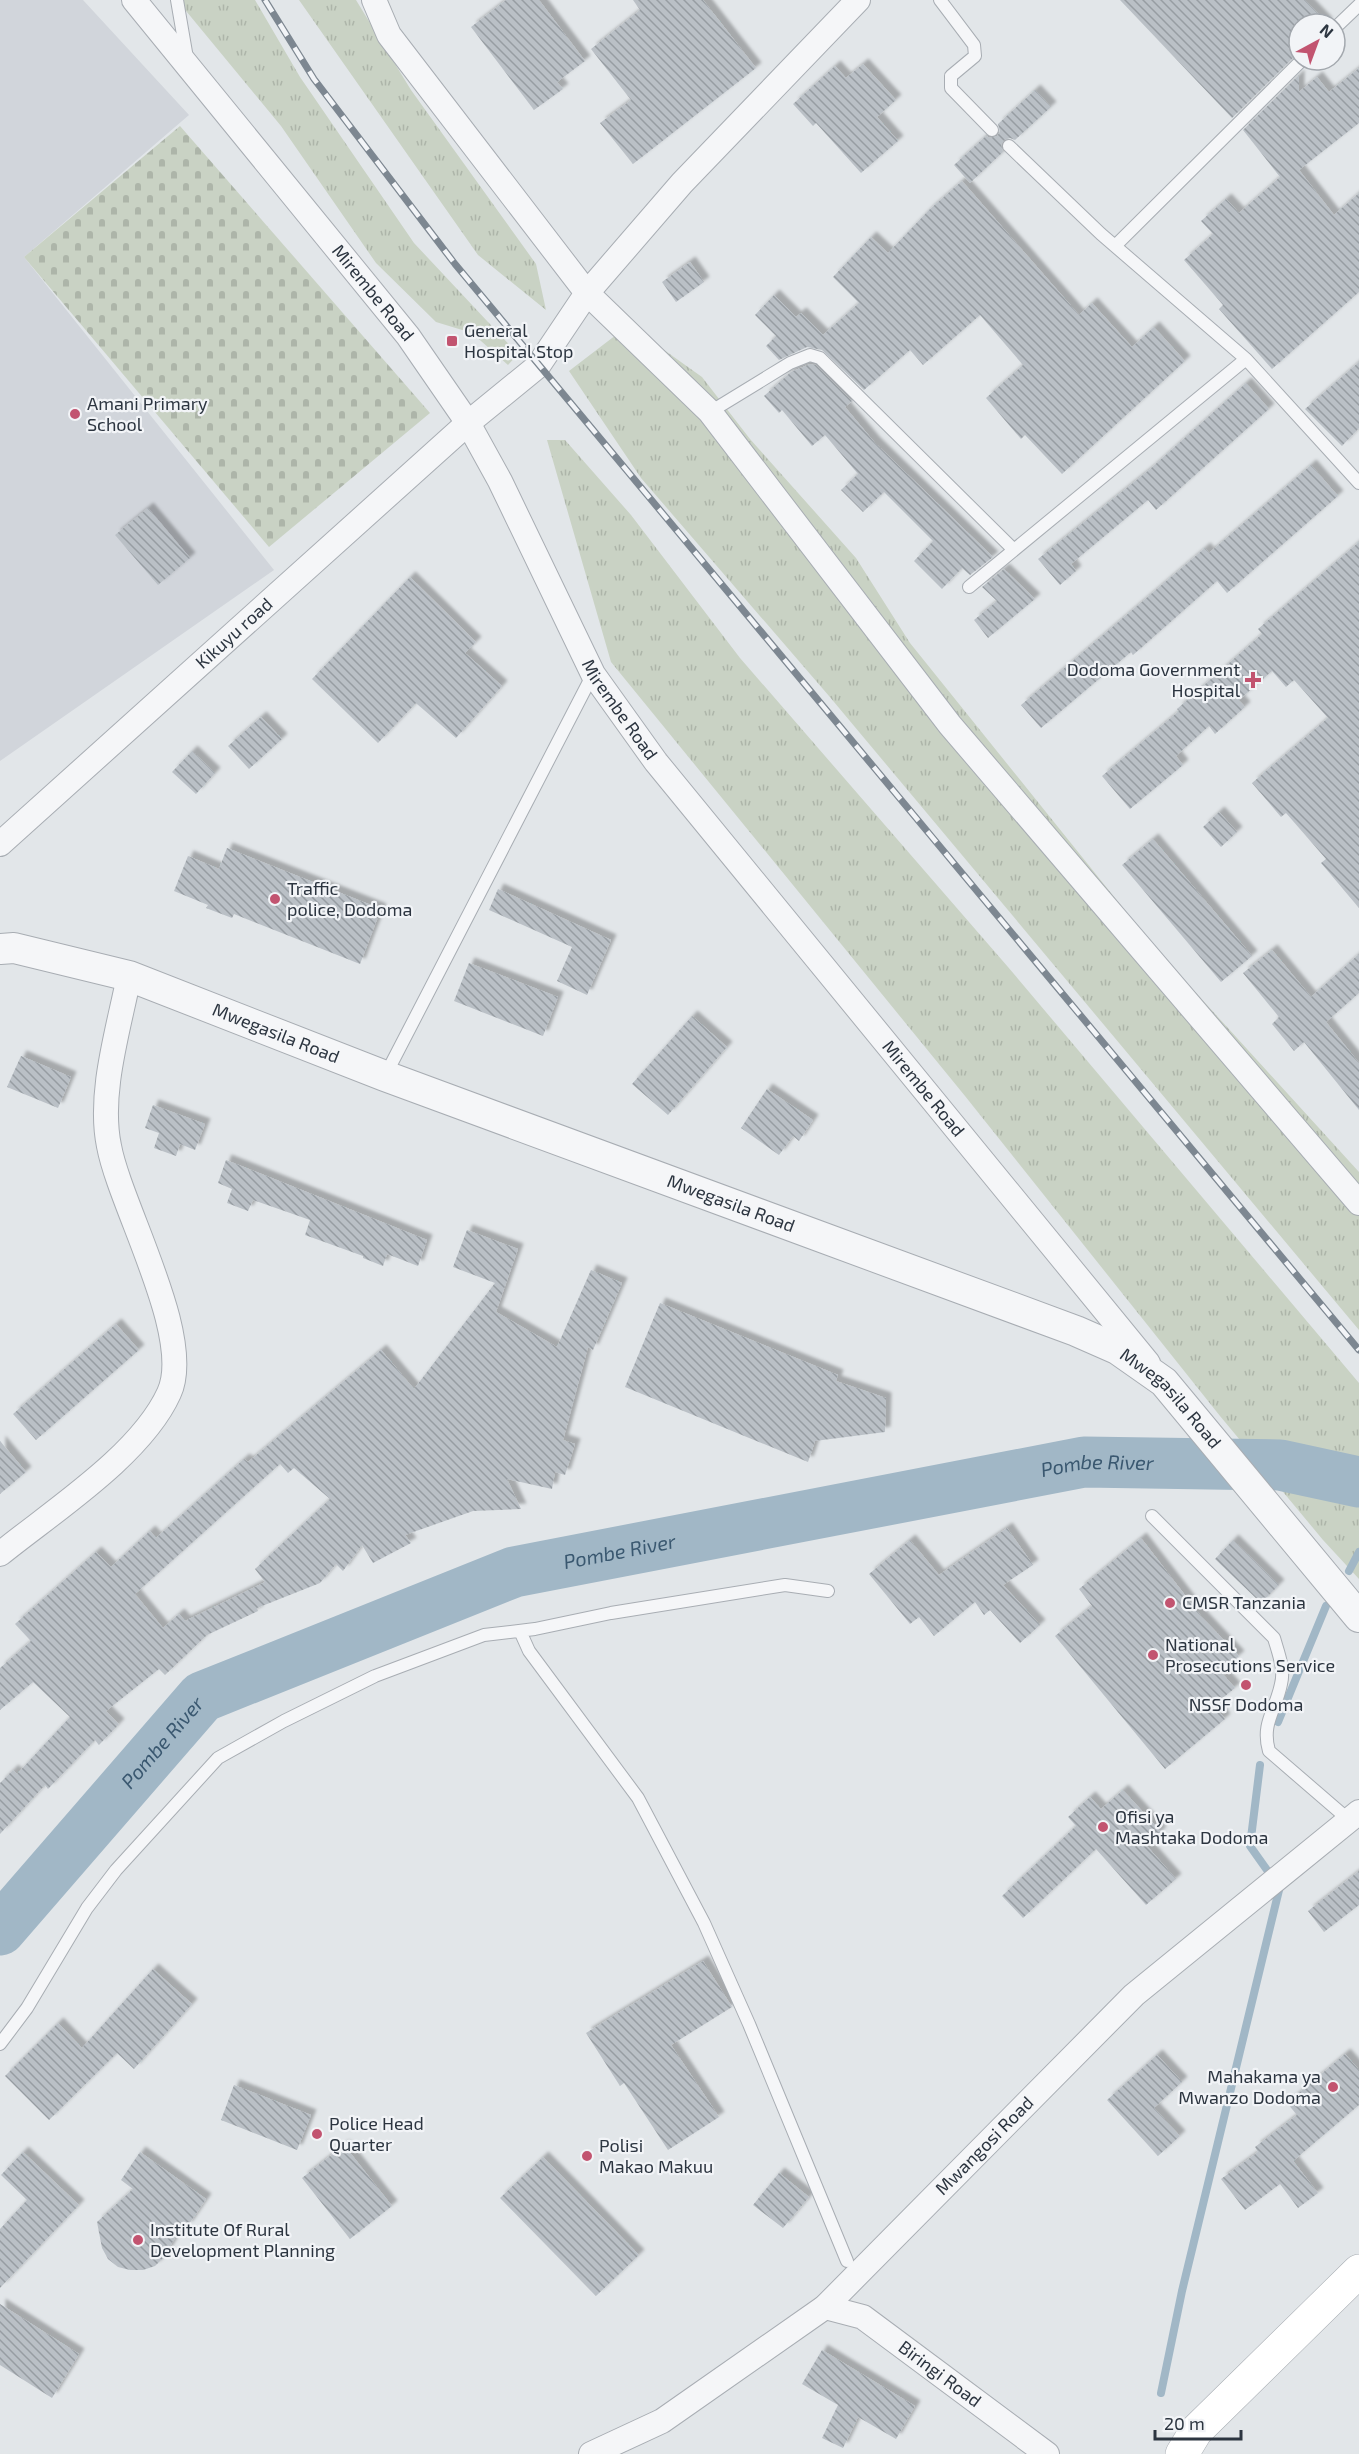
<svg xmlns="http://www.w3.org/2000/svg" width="1359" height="2454" font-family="'Exo 2',sans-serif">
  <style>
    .built { fill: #d1d5db }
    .grass { fill: url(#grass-tufts) }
    .cemetery { fill: url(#cemetery-stones) }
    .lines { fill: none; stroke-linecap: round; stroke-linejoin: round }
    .stream { stroke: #a1b7c6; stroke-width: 8 }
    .river { stroke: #a1b7c6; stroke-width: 51 }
    .building { fill: url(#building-back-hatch); fill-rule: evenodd; filter: url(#shadow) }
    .service-casing { stroke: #a8adb3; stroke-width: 14 }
    .minor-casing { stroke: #a8adb3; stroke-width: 26 }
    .tertiary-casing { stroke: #a8adb3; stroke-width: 32 }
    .secondary-casing { stroke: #a8adb3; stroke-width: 34 }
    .service { stroke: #f5f6f8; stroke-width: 12 }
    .minor { stroke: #f5f6f8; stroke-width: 24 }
    .tertiary { stroke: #f5f6f8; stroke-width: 30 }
    .secondary { stroke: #fff; stroke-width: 33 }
    .rail-casing { stroke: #7d8791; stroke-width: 7 }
    .rail { stroke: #f2f4f7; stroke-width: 4.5; stroke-dasharray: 14; stroke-linecap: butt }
    .poi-dot { fill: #c25470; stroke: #f2f4f7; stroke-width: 2 }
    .labels { text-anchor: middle; stroke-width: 4.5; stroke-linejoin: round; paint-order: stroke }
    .street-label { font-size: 18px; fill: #2c3540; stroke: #f2f4f7 }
    .poi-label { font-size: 18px; fill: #2c3540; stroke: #f2f4f7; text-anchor: start }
    .water-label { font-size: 20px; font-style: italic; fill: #3a5870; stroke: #f2f4f7 }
  </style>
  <defs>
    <pattern id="grass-tufts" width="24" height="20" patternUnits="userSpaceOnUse" patternTransform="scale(1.5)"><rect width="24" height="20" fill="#c9d2c4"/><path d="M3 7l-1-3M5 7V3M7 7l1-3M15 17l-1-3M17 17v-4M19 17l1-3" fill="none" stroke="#adb5a9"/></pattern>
    <pattern id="cemetery-stones" width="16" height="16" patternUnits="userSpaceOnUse" patternTransform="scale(1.5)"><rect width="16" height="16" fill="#c9d2c4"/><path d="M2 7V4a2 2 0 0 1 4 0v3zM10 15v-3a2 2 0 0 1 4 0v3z" fill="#adb5a9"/></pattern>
    <pattern id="building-back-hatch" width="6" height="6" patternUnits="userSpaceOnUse" patternTransform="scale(1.5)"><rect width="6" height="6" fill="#bac0c6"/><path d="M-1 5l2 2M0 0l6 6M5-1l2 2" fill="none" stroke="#979da2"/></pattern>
    <filter id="shadow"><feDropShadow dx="5.5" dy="-5.5" stdDeviation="1.5" flood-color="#0004"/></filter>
  </defs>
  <rect width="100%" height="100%" fill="#e2e6e9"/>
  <!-- built -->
  <path class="built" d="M0,0H83L189,115L24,257L274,570L0,761Z"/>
  <!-- grass -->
  <path class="grass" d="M177,0H255L300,77L414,243L518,354L508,365L472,333L436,322L376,263L281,126Z
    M299,0H356L411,90L536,264L546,310L478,255Z
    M629,325L702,377L750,439L856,558L910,643L1156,949L1359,1172V1330L829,696L641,478L569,371Z
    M547,440H565L631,515L740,658L1008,967L1359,1383V1579L1323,1540L1220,1416L965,1096L611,662Z"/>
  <!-- cemetery -->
  <path class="cemetery" d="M180,126L430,413L269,547L24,257Z"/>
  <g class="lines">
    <!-- stream -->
    <path class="stream" d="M1349,1571L1359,1552
      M1278,1722L1326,1606
      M1260,1765L1250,1846L1267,1870
      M1161,2393L1182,2291L1280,1886"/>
    <!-- river -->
    <path class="river" id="s1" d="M0,1930L202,1697L514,1572L1084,1462L1280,1465L1359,1482"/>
  </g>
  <!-- building -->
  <path class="building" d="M506,0H539L585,61L557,82L563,89L534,110L471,27Z
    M633,0H703L756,68L633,164L600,123L631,100L591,49L640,10Z
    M1120,0H1305L1328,24H1299V52L1232,118Z
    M863,64L896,100L877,117L898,141L861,173L816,123L813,126L793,104L835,66L846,78Z
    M1359,68V123L1299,170L1334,215L1359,193V292L1272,369L1219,309L1223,305L1184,260L1213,234L1201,221L1226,199L1239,213L1280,177L1243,130L1299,75V92L1317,77L1329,92Z
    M1035,90L1051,107L1015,140L1010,138L1004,140L1001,145L1003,152L970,183L954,165L986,136L990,138L997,136L1000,132L998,124Z
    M962,181L1079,315L1092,303L1132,347L1154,327L1185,361L1062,474L1025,435L1021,439L986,398L1023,365L980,315L923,365L910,350L864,390L822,350L807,347L779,360L766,346L776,336L755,315L774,295L796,317L801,313L823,335L859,303L833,277L871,237L888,253L929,210Z
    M690,262L704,282L676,302L662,282Z
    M1359,362V428L1342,446L1305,409Z
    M810,364L816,365L852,401L845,407L875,443L993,557L970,575L962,568L942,589L914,561L933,541L884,492L863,512L841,490L858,474L825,435L812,446L782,410L779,413L764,396L791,372Z
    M1246,383L1269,409L1156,510L1148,500L1071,564L1076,571L1060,585L1038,559L1149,470Z
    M1311,465L1338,496L1227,593L1217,581L1133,655L1131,652L1041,728L1021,705L1205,548L1209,553Z
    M148,508L190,558L158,585L115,535Z
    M1359,542V908L1321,863L1326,859L1286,813L1281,817L1252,783L1328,718L1294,680L1286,687L1272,671L1239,700L1245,707L1215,734L1209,726L1176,756L1183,765L1130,809L1102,776L1179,711L1177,709L1262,634L1258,629Z
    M1004,569L1035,599L988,638L974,620L997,601L982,587Z
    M410,577L476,642L465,653L502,686L456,738L416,703L378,743L312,679Z
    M261,717L282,739L249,769L228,746Z
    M192,751L215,773L196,794L172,772Z
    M1219,812L1237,832L1221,847L1203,827Z
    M1153,839L1252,956L1221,982L1122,865Z
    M227,848L381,909L360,964L234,914L232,918L206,908L208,905L174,891L188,856L219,869Z
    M498,889L611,940L587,995L557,981L572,947L489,910Z
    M1272,950L1311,997L1359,954V993L1326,1022L1359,1063V1110L1304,1042L1294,1051L1272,1024L1279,1017L1243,973Z
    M469,963L558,997L543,1036L454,1001Z
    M692,1016L727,1047L668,1115L632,1084Z
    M21,1056L71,1077L58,1108L7,1087Z
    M767,1089L813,1120L799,1141L793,1136L779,1155L741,1128Z
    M153,1105L205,1124L195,1150L180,1144L176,1156L154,1148L159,1133L145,1128Z
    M226,1160L427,1240L418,1266L387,1254L383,1266L363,1258V1256L305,1235L310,1220L253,1200L248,1211L227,1203L232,1189L218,1183Z
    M467,1230L518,1249L496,1312L557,1347L591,1270L622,1283L593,1350L588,1347L563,1440L575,1444L565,1475L555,1472L552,1489L507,1479L521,1509L473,1511L405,1535L411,1543L373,1563L362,1545L343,1571L336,1564L320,1583L257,1608L258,1611L207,1635L165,1675L159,1669L106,1711L119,1724L99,1745L95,1740L48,1789L45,1785L0,1834V1783L13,1770L17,1774L70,1717L33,1682L0,1710V1668L31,1641L15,1624L96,1552L111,1567L150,1531L156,1538L244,1459L248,1462L381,1350L414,1389L495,1283L453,1267ZM280,1464L288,1473L294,1468L330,1499L255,1569L265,1582L185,1621L179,1614L163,1628L135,1594Z
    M660,1303L838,1375L836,1381L886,1398L885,1432L815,1441L808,1462L625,1387Z
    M116,1324L139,1350L36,1440L13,1414Z
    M0,1441L26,1472L0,1494Z
    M1007,1528L1033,1565L1003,1585L1040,1625L1020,1643L990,1610L984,1615L975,1602L934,1636L919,1617L910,1624L869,1574L910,1540L939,1575Z
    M1141,1538L1201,1616L1239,1656L1221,1672L1235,1688L1214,1705L1225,1719L1165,1769L1055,1636L1092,1606L1079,1589Z
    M1233,1540L1279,1585L1261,1603L1215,1559Z
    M1123,1790L1161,1832L1146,1845L1176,1879L1146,1905L1096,1849L1023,1918L1002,1896L1076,1826L1068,1817L1090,1797L1101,1809Z
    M1359,1871V1905L1324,1932L1308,1911Z
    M703,1961L732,2007L671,2045L719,2117L668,2150L624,2083L620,2086L586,2033Z
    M153,1969L192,2004L134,2069L117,2053L49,2120L5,2076L58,2023L82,2048Z
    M1345,2054L1359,2070V2105L1293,2161L1318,2193L1298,2208L1280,2184L1245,2210L1221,2179L1258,2152L1255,2147L1297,2115L1287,2103Z
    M1157,2055L1182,2082L1154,2108L1180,2136L1158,2156L1107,2100Z
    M234,2085L311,2115L297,2150L221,2120Z
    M344,2145L392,2206L350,2239L302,2178Z
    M23,2152L79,2205L0,2288V2229L27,2200L1,2175Z
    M140,2152L206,2199L187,2227L183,2224L164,2257L155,2266L143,2270H130L118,2267L108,2259L102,2248L97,2222L133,2189L121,2180Z
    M543,2157L639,2255L596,2296L500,2198Z
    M779,2173L809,2197L783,2228L753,2205Z
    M0,2304L79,2354L52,2398L0,2365Z
    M822,2350L915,2406L896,2439L858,2417L843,2448L822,2438L838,2405L802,2384Z"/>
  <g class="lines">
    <!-- service casing -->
    <g class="service-casing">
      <path id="service" d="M177,0L187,58
        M940,0L974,45L975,56L951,76V88L992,130
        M1335,28L1359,5
        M1009,146L1101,234L1246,359L1359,483
        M1115,246L1302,60
        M710,412L790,363L810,355L820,358L1014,550
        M969,587L1246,359
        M385,1076L593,674
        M1152,1516L1274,1638C1278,1652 1285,1669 1281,1684C1276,1710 1261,1723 1269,1751L1349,1820
        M520,1631L529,1651L638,1798L704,1923L749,2024L847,2261
        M0,2044L27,2008L87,1908L116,1870L218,1758L284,1721L375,1676L484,1635L535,1629L611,1613L785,1585L828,1591"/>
    </g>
    <!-- minor casing -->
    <g class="minor-casing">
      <g id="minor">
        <path id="s2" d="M134,0L408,336L468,423L500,481L593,674L656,762L1148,1363"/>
        <path d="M374,0L389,35L587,293L710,412L950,725L1359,1203"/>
        <path id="s3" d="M0,844L468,423L538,366L587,293L682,183L858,0"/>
        <path d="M0,1554C53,1511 141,1455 169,1393C195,1337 120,1206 109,1146C98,1093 119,1028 129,976"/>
        <path id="s4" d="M825,2307L863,2317L1047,2454"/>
        <path id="s5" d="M591,2454L662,2421L825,2307L1134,1995L1359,1812"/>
      </g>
    </g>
    <!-- tertiary casing -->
    <g class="tertiary-casing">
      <g id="tertiary">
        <path id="s6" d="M0,949L14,948L129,976L385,1076L1076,1331L1117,1349L1164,1382L1359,1617"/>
      </g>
    </g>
    <!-- secondary casing -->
    <g class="secondary-casing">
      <path id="secondary" d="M1182,2454L1196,2431L1359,2271"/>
    </g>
    <!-- service -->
    <use href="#service" class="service"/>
    <!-- minor -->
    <use href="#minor" class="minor"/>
    <!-- tertiary -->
    <use href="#tertiary" class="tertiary"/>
    <!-- secondary -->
    <use href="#secondary" class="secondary"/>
    <!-- rail casing -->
    <g class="rail-casing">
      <path id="rail" d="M265,0L314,79L455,264L1359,1350"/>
    </g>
    <!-- rail -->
    <use href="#rail" class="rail"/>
  </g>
  <!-- markers -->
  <g class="poi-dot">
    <rect x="446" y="335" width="12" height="12" rx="3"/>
    <circle cx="75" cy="414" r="6"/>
    <path d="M1250 671h6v6h6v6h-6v6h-6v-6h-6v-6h6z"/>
    <circle cx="275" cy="899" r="6"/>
    <circle cx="1170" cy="1603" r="6"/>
    <circle cx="1153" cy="1655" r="6"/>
    <circle cx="1246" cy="1685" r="6"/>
    <circle cx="1103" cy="1827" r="6"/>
    <circle cx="1333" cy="2087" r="6"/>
    <circle cx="317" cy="2134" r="6"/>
    <circle cx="587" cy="2156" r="6"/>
    <circle cx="138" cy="2240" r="6"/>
  </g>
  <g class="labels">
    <!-- street labels -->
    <g class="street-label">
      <text dy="6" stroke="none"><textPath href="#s2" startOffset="378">Mirembe Road</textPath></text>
      <text dy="6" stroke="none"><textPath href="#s3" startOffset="315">Kikuyu road</textPath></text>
      <text dy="6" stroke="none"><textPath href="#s2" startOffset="864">Mirembe Road</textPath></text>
      <text dy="6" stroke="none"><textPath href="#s6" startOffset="290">Mwegasila Road</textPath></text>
      <text dy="6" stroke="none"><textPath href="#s2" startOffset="1350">Mirembe Road</textPath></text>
      <text dy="6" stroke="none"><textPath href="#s6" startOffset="776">Mwegasila Road</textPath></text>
      <text dy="6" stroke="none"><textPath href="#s6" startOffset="1262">Mwegasila Road</textPath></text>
      <text dy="6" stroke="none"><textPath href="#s5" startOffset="504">Mwangosi Road</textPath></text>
      <text dy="6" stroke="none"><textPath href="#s4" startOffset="135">Biringi Road</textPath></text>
    </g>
    <!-- poi labels -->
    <g class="poi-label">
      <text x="464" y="337">General<tspan x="464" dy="21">Hospital Stop</tspan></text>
      <text x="87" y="410">Amani Primary<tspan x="87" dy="21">School</tspan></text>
      <text x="1240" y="676" text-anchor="end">Dodoma Government<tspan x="1240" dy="21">Hospital</tspan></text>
      <text x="287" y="895">Traffic<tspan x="287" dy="21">police, Dodoma</tspan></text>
      <text x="1182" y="1609">CMSR Tanzania</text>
      <text x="1165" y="1651">National<tspan x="1165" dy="21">Prosecutions Service</tspan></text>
      <text x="1246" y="1711" text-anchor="middle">NSSF Dodoma</text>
      <text x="1115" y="1823">Ofisi ya<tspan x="1115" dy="21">Mashtaka Dodoma</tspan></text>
      <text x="1321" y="2083" text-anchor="end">Mahakama ya<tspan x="1321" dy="21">Mwanzo Dodoma</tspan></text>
      <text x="329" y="2130">Police Head<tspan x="329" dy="21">Quarter</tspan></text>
      <text x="599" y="2152">Polisi<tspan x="599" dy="21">Makao Makuu</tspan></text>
      <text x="150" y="2236">Institute Of Rural<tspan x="150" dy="21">Development Planning</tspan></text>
    </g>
    <!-- water labels -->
    <g class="water-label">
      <text dy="7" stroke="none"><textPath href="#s1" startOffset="1238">Pombe River</textPath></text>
      <text dy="7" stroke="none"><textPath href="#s1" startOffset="752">Pombe River</textPath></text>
      <text dy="7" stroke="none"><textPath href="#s1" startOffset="248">Pombe River</textPath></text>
    </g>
  </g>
  <!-- north arrow -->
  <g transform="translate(1317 42) rotate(41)"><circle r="28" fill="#f2f4f7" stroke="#a3a8ae" stroke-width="1.5"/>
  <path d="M0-4.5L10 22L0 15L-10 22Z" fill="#c25470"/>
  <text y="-9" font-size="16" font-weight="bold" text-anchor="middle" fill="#2c3540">N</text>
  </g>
  <!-- scale -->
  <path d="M1155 2430v9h86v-9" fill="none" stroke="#2c3540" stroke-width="3"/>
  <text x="1164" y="2430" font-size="18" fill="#2c3540" stroke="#f2f4f7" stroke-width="4.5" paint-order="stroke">20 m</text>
</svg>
